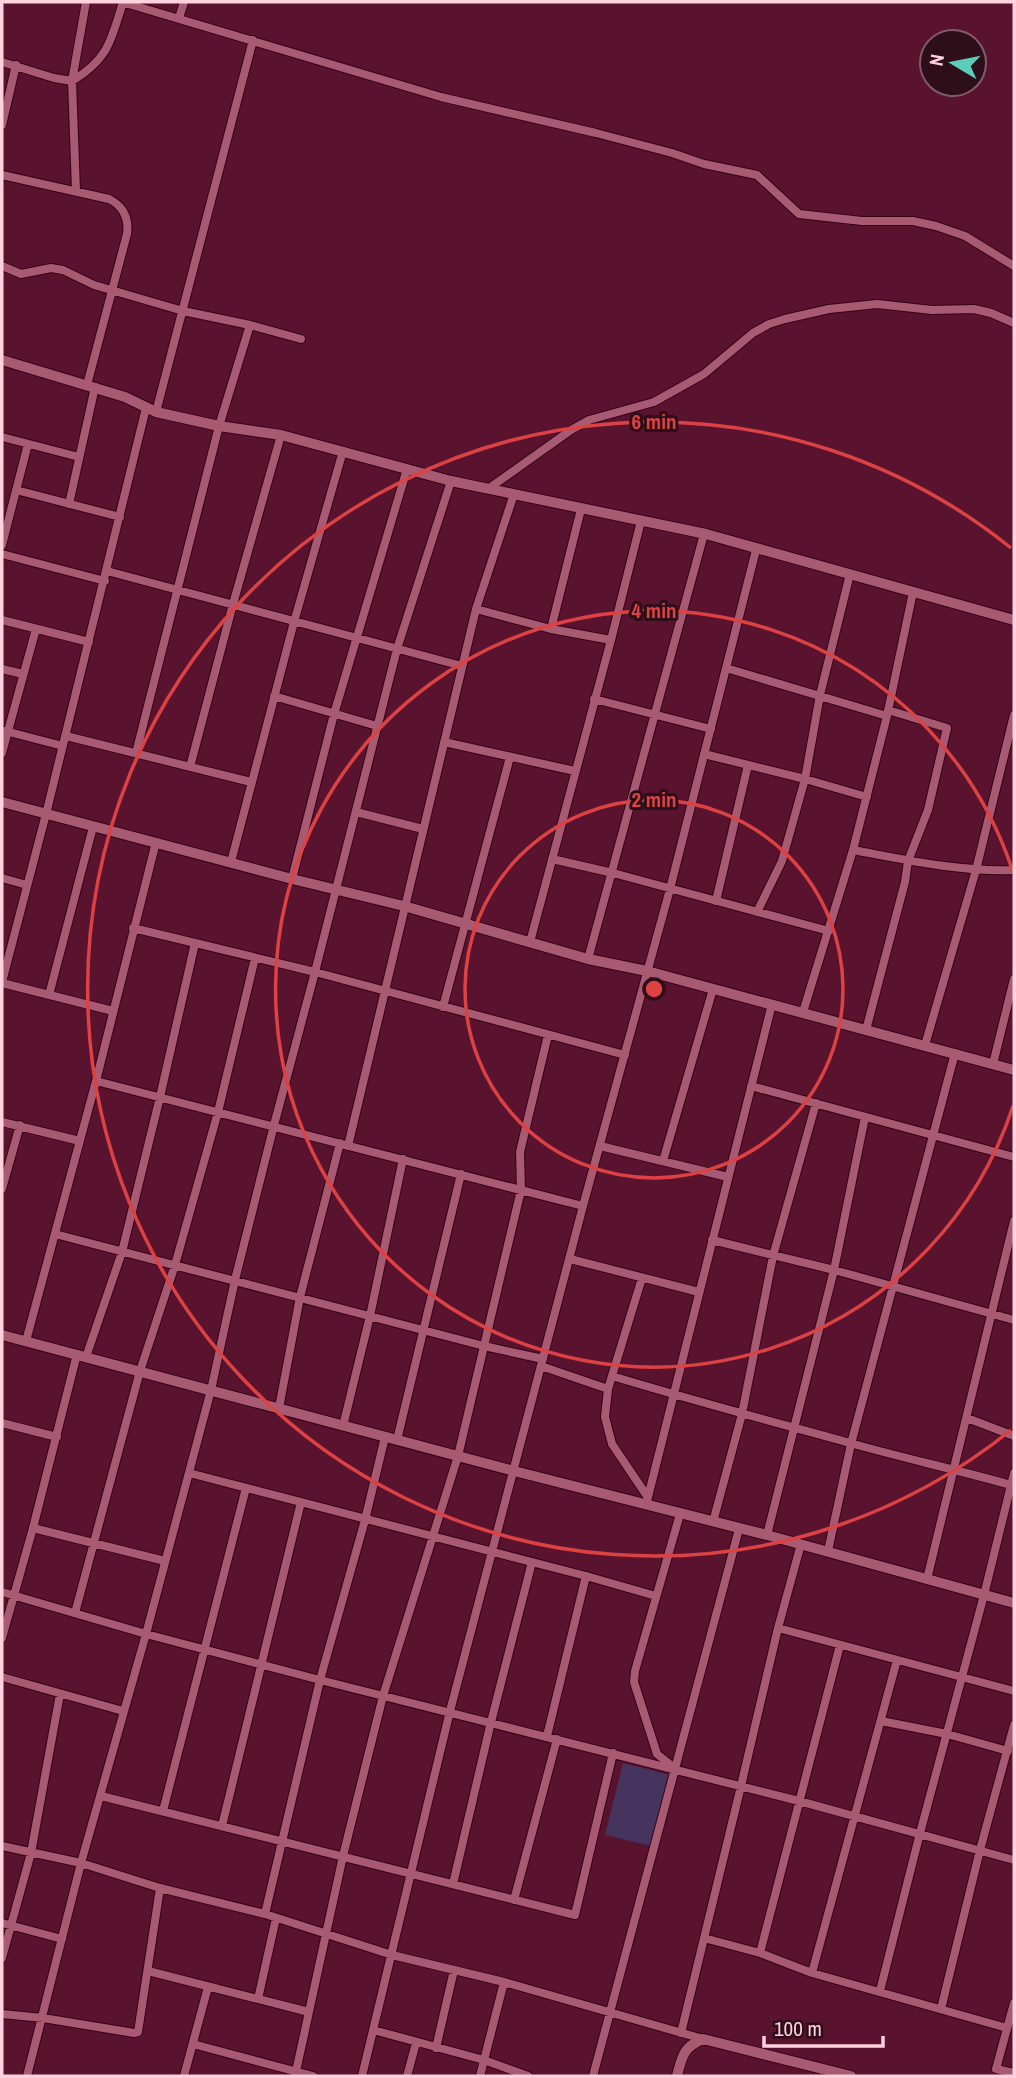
<svg xmlns="http://www.w3.org/2000/svg" width="1016" height="2078" font-family="'Archivo Narrow',sans-serif">
  <style>
    .green { fill: #45345e }
    .lines { fill: none; stroke-linecap: round; stroke-linejoin: round }
    .street-casing { stroke: #360218; stroke-width: 10 }
    .secondary-casing { stroke: #360218; stroke-width: 12 }
    .street { stroke: #a75a72; stroke-width: 8 }
    .secondary { stroke: #a75a72; stroke-width: 10 }
    .ring { fill: none; stroke: #dc4243; stroke-width: 3.5 }
    .centre { fill: #dc4243; stroke: #2d0e19; stroke-width: 3.5 }
    .ring-label { font-size: 21px; text-anchor: middle; font-weight: bold; fill: #dc4243; stroke: #2d0e19; stroke-width: 6; stroke-linejoin: round; paint-order: stroke }
  </style>
  <rect width="100%" height="100%" fill="#5a132f"/>
  <!-- green -->
  <path class="green" d="M623,1763L670,1775L651,1846L605,1835Z"/>
  <g class="lines">
    <!-- street casing -->
    <g class="street-casing">
      <path id="street" d="M122,2L441,97L596,133L672,153L704,164L757,175L799,214L862,221H913L936,226L965,236L1014,266
        M179,18L184,2
        M2,62L54,78L72,81C109,59 111,40 123,2
        M2,125L16,65
        M2,175L109,199C123,206 129,218 127,234L87,385
        M76,191L72,81L86,2
        M2,266L21,274L51,268L63,270L94,285L183,311L250,325L301,339
        M156,412L253,40
        M2,437L79,457
        M488,489L571,430L589,420L654,402L704,374L753,333L769,324L785,319L829,309L877,304L932,310L974,309L991,313L1014,323
        M16,490L120,517
        M69,504L95,387
        M2,545L28,444
        M2,554L105,581
        M107,571L462,666
        M476,609L551,629L611,640
        M2,620L89,642
        M551,629L581,509
        M726,668L887,716
        M2,669L23,674
        M274,696L377,726
        M594,699L711,729
        M5,731L63,746
        M66,736L251,782
        M444,742L575,771
        M2,753L36,629
        M136,753L219,426L250,325
        M704,754L805,779L867,797
        M190,767L233,604L281,435
        M356,812L423,829
        M853,850C907,860 960,872 1014,870
        M552,859L613,873L829,931
        M231,862L294,622L343,451
        M2,878L27,885
        M292,879L334,714L407,469
        M716,901L748,765
        M757,912L782,861L805,779L820,695L850,574
        M133,928L315,972L625,1055
        M530,942L611,640L641,521
        M588,959L704,534
        M2,982L46,814L146,408
        M2,983L113,1011
        M49,995L93,827
        M443,1007L510,757
        M803,1012L853,850L887,716L913,592
        M866,1030L905,882L908,861L928,810L947,728L888,710
        M925,1045L976,870L1014,715
        M993,1064L1014,979
        M96,1081L583,1206
        M751,1086L1014,1157
        M2,1122L80,1141
        M348,1146L476,609L514,494
        M600,1146L728,1177
        M663,1161L713,989
        M2,1189L20,1125
        M55,1234L484,1346L543,1359
        M712,1240L834,1270L1014,1320
        M570,1259L699,1292
        M642,1278L608,1389L605,1417L612,1444L647,1496
        M26,1341L96,1081L156,842
        M86,1357L122,1252L160,1097L195,943
        M541,1366L608,1389
        M612,1376C691,1400 770,1421 850,1443C903,1458 958,1470 1011,1485
        M279,1408L300,1297L340,1143
        M967,1418L1014,1436
        M2,1423L57,1437
        M343,1426L370,1316L403,1159
        M397,1440L461,1174
        M189,1473L586,1576L656,1596
        M646,1505L772,1004
        M713,1522L742,1414L773,1256L816,1103
        M33,1528L165,1561
        M767,1535L834,1270L865,1117
        M828,1551L851,1444L955,1053
        M927,1579L1014,1221
        M2,1592L146,1634L320,1680L799,1801L1014,1860
        M75,1613L140,1371L175,1265L218,1112L255,958
        M778,1628L1014,1691
        M2,1638L33,1528L77,1354
        M2,1677L123,1711
        M881,1721L947,1734L1008,1751
        M547,1736L586,1576
        M672,1766L657,1754L634,1682L635,1671L680,1514
        M101,1796L575,1915L613,1753
        M163,1811L246,1488
        M222,1826L301,1502
        M2,1846L81,1863L160,1888L265,1914L392,1955L504,1982L703,2039
        M453,1884L491,1722L532,1562
        M514,1900L557,1739
        M265,1914L320,1680L365,1520L385,1437
        M2,1923L62,1939
        M704,1938L760,1953L812,1973L1007,2028
        M760,1953L840,1645
        M2,1958L31,1853L60,1694
        M148,1971L309,2012
        M812,1973L897,1660
        M880,1991L920,1833L984,1595L1014,1473
        M258,1999L276,1918
        M1014,2003L996,2069L1014,2073
        M941,2009L980,1850L1014,1725
        M2,2014L43,2018L134,2033L138,2032L160,1888
        M373,2030L484,2060L528,2076
        M681,2033L741,1786L778,1628L801,1544
        M193,2044L313,2076
        M436,2048L454,1970
        M27,2076L81,1863L146,1634L211,1390L235,1280L274,1125L315,972L397,649L451,481
        M184,2076L208,1987
        M295,2076L343,1856L383,1696L458,1456L521,1190L520,1152L548,1035
        M362,2076L450,1711L583,1206L670,889L756,550
        M407,2076L416,2043
        M480,2076L504,1982
        M593,2076L739,1529"/>
    </g>
    <!-- secondary casing -->
    <g class="secondary-casing">
      <path id="secondary" d="M2,360L125,397L156,412L219,426L281,435L451,481L706,534L1014,620
        M2,802L292,879L404,906L588,959L647,971L1014,1070
        M2,1335L514,1471L767,1535L1014,1603
        M677,2076C682,2057 683,2047 703,2039L851,2076"/>
    </g>
    <!-- street -->
    <use href="#street" class="street"/>
    <!-- secondary -->
    <use href="#secondary" class="secondary"/>
  </g>
  <!-- distance rings -->
  <g class="ring">
    <circle cx="654" cy="989" r="189"/>
    <path d="M1013 1106A378 378 0 1 1 1013 872"/>
    <path d="M1011 1430A567 567 0 1 1 1011 548"/>
  </g>
  <circle cx="654" cy="989" r="10" class="centre"/>
  <g class="ring-label">
    <text x="654" y="429">6 min</text>
    <text x="654" y="618">4 min</text>
    <text x="654" y="807">2 min</text>
  </g>
  <!-- border -->
  <rect width="1016" height="2078" fill="none" stroke="#ffd2de" stroke-width="7"/>
  <!-- north arrow -->
  <g transform="translate(953 63) rotate(280)"><circle r="33" fill="#2d0e19" stroke="#815c68" stroke-width="2"/>
  <path d="M0-5L12 26L0 18L-12 26Z" fill="#5bcebb"/>
  <text y="-10" font-size="19" font-weight="bold" text-anchor="middle" fill="#ffd2de">N</text>
  </g>
  <!-- scale -->
  <path d="M764 2036v10h119v-10" fill="none" stroke="#ffd2de" stroke-width="3.5"/>
  <text x="774" y="2036" font-size="21" fill="#ffd2de" stroke="#2d0e19" stroke-width="5" paint-order="stroke">100 m</text>
</svg>
